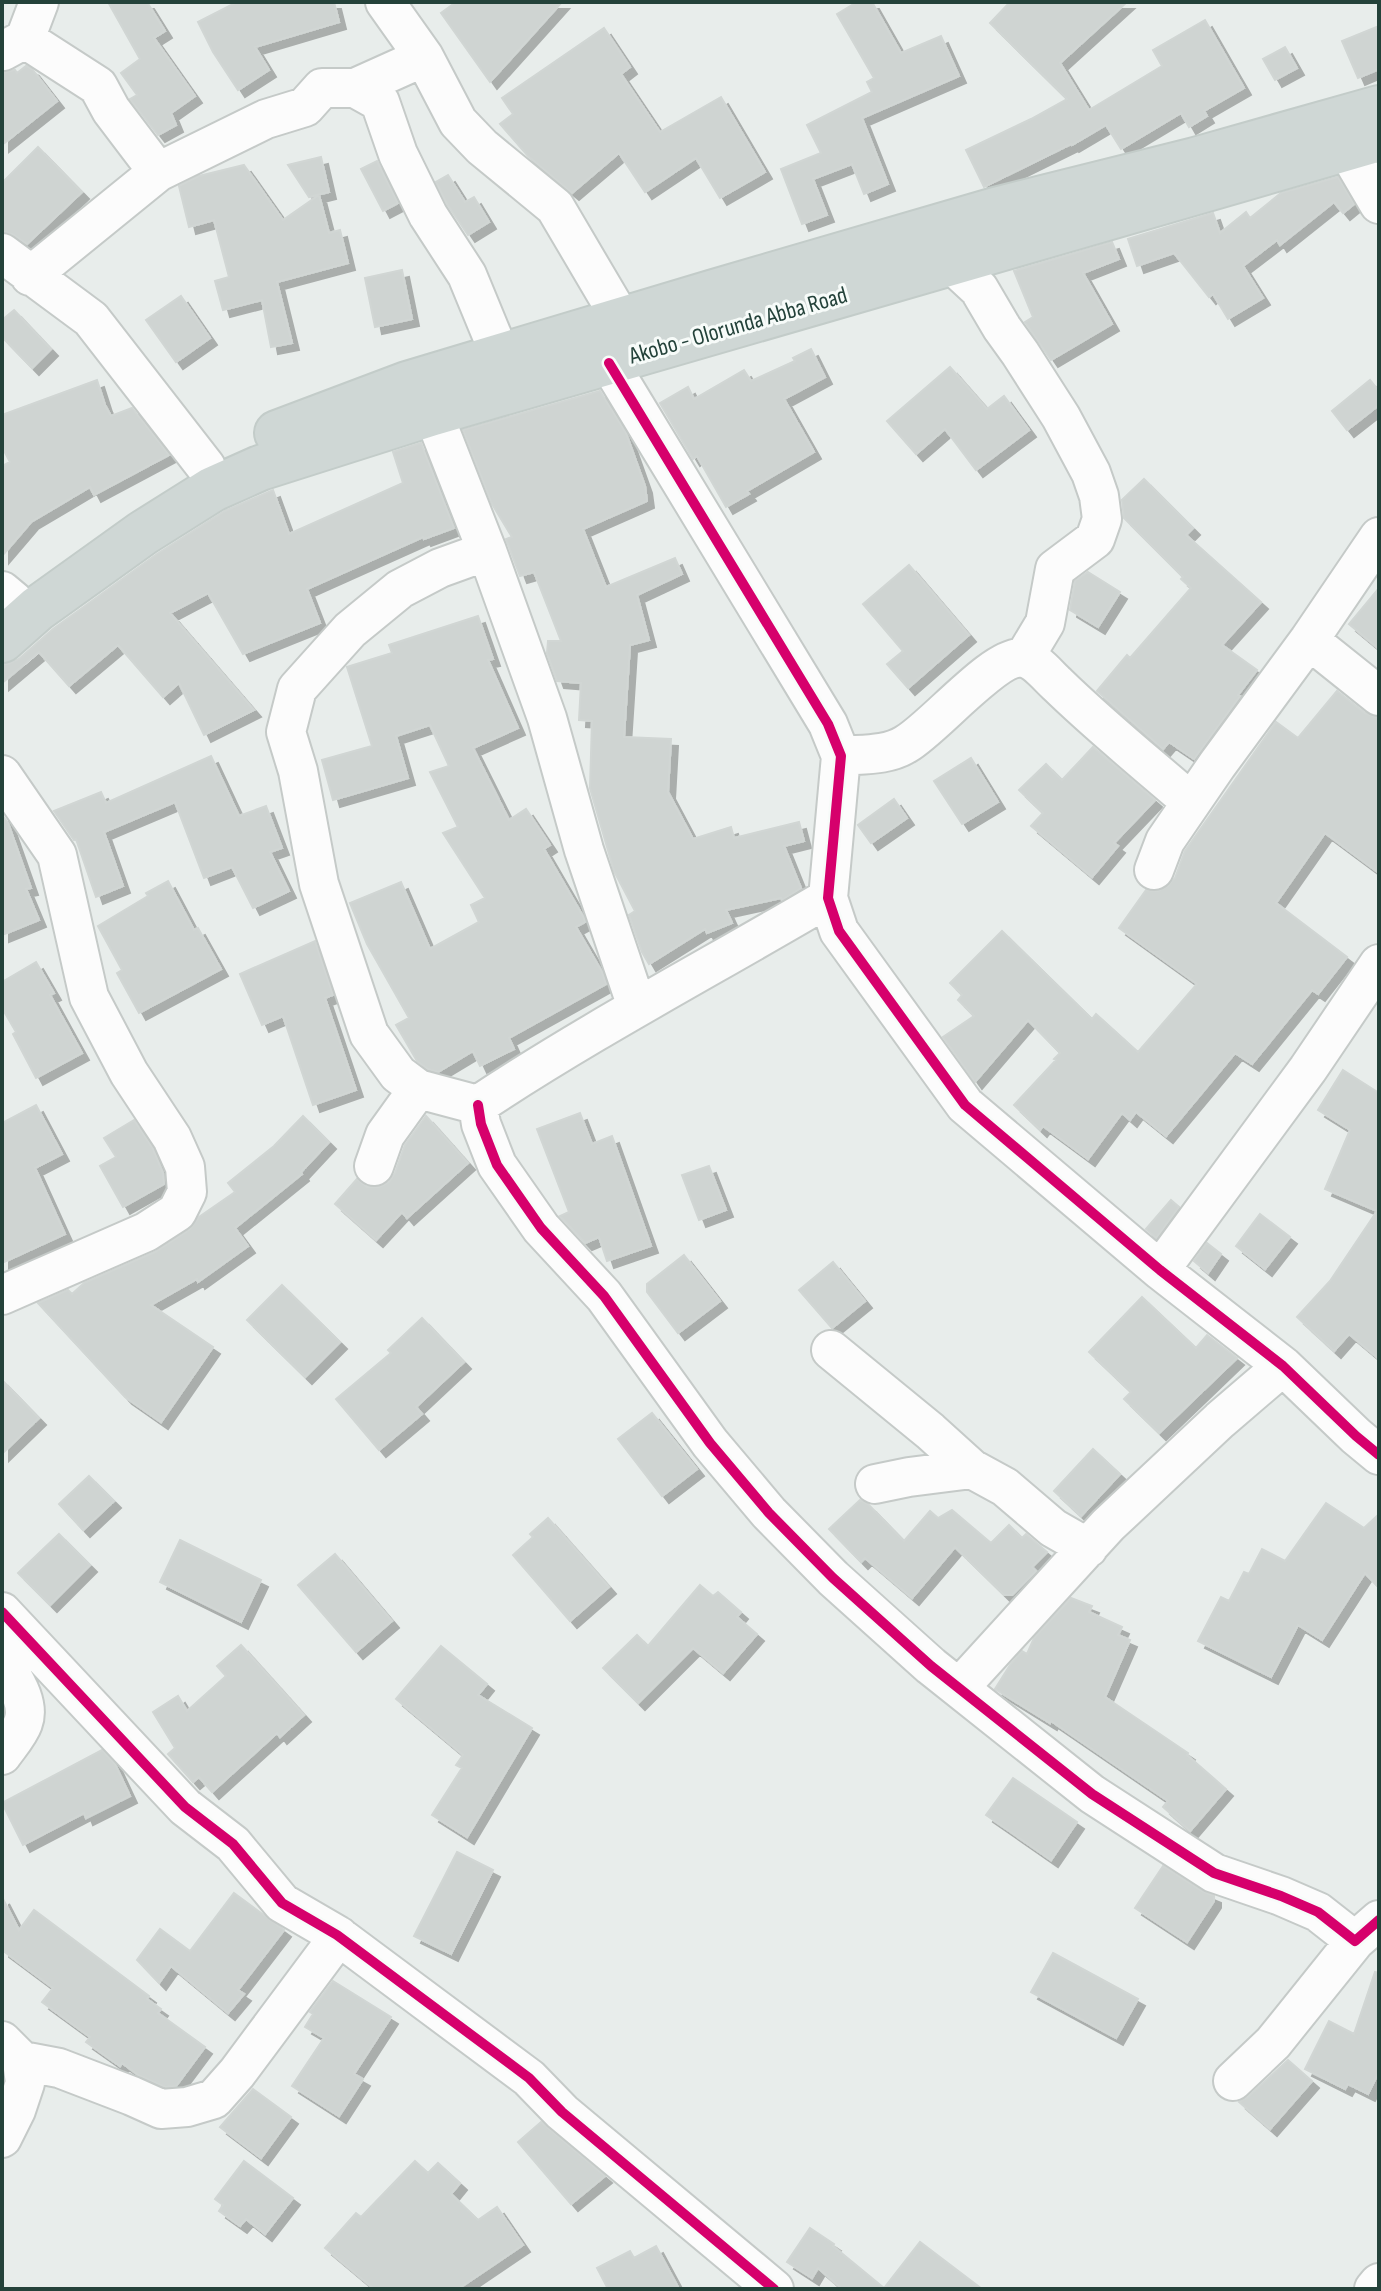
<svg xmlns="http://www.w3.org/2000/svg" width="1381" height="2291" font-family="'Sofia Sans Condensed',sans-serif">
  <style>
    .building { fill: #cfd4d2; stroke: #d1d6d4; stroke-width: 2; filter: url(#shadow) }
    .lines { fill: none; stroke-linecap: round; stroke-linejoin: round }
    .minor-casing { stroke: #c5cac8; stroke-width: 42 }
    .major-casing { stroke: #c3ccc9; stroke-width: 48 }
    .minor { stroke: #fcfcfc; stroke-width: 38 }
    .major { stroke: #cfd7d5; stroke-width: 44 }
    .cycleway-casing { stroke: #f7fbf9; stroke-width: 15 }
    .cycleway { stroke: #d6006c; stroke-width: 10 }
    .labels { text-anchor: middle; stroke-width: 6; stroke-linejoin: round; paint-order: stroke }
    .street-label { font-size: 24px; fill: #24423a; stroke: #f7fbf9 }
  </style>
  <defs>
    <filter id="shadow"><feDropShadow dx="7" dy="7" stdDeviation="0" flood-color="#0004"/></filter>
  </defs>
  <rect width="100%" height="100%" fill="#e8edeb"/>
  <!-- building -->
  <path class="building" d="M108,2H147L165,31L154,38L195,96L171,113L176,125L158,135L130,99L137,95L121,73L140,59Z
    M237,2H334L339,22L255,47L269,70L238,90L213,52L198,22Z
    M456,2H562L490,82L441,13Z
    M857,2H872L901,53L941,36L959,76L862,118L888,184L864,194L852,164L813,179L827,215L802,224L781,169L821,153L807,125L872,92L867,82L874,78L837,14Z
    M1010,2H1127L1060,63L1089,110L1162,66L1153,50L1205,20L1244,88L1204,111L1207,116L1189,127L1181,113L1121,149L1106,125L1072,145L1071,144L984,187L966,150L1031,119L1067,99L990,23Z
    M1379,26V69L1358,78L1342,41Z
    M604,28L630,67L621,74L660,132L721,97L765,172L720,198L696,158L645,192L619,153L572,193L528,156L500,124L513,114L502,98Z
    M1285,47L1297,68L1275,80L1263,59Z
    M26,66L32,69L57,101L2,145V73L15,70L17,73Z
    M38,147L82,192L27,244L14,235L2,231V183Z
    M321,157L329,192L309,197L288,165Z
    M377,161L398,203L383,211L361,169Z
    M244,165L283,220L319,195L329,233L340,230L348,263L277,282L292,343L271,347L262,300L223,310L215,281L229,277L214,220L189,227L179,186L199,176Z
    M448,175L465,202L474,197L489,222L468,235L447,204L436,182Z
    M1338,177L1354,204L1343,213L1334,202L1280,245L1277,240L1243,266L1263,298L1228,319L1213,294L1209,297L1174,253L1137,266L1128,239L1213,213L1220,233L1246,212L1250,218L1281,193Z
    M1112,242L1119,259L1083,273L1112,324L1051,360L1025,322L1033,317L1014,271Z
    M402,270L412,319L375,327L365,278Z
    M181,296L210,338L176,362L146,320Z
    M14,310L51,349L32,368L2,337V320Z
    M811,349L825,377L784,399L814,452L747,491L749,494L726,507L697,456L693,459L660,403L688,387L694,399L744,370L751,381L795,361L793,358Z
    M950,367L987,409L1004,396L1029,430L976,470L945,429L916,454L887,421Z
    M97,380L105,405L111,416L132,408L169,455L94,495L90,487L31,522L2,556V466L10,462L2,447V415Z
    M1370,380L1379,391V405L1347,430L1332,411Z
    M600,391L626,433L645,486L647,501L583,529L606,587L675,558L682,574L637,595L649,640L630,645L624,737L671,739L668,792L693,839L731,827L734,838L799,822L804,841L784,846L801,888L782,900L781,898L726,910L732,923L707,933L705,929L649,964L642,952L629,915L635,911L614,871L590,788L592,721L579,720L581,683L557,681L547,653L548,641H561L534,572L520,576L506,539L512,537L492,504L463,430Z
    M421,443L454,528L424,539L423,537L307,589L320,623L243,654L208,593L170,613L254,710L204,735L179,683L163,697L118,645L69,686L39,652L2,683V664H8L19,659L53,629L157,554L225,511L273,490L289,534L403,483L393,452Z
    M1144,479L1193,528L1186,535L1261,602L1222,645L1257,670L1238,695L1240,696L1194,759L1169,742L1163,749L1097,691L1127,655L1130,658L1191,588L1181,579L1183,577L1124,518L1122,500Z
    M909,565L969,635L908,688L887,664L903,651L863,604Z
    M1088,572L1120,592L1098,627L1070,610L1075,581Z
    M1379,588V649L1349,624Z
    M478,616L493,659L488,660L518,728L473,748L509,820L526,809L550,845L544,849L584,918L585,922L576,927L602,972L606,984L509,1038L514,1049L480,1066L473,1051L438,1072L428,1069L417,1061L396,1025L409,1018L367,944L350,903L401,882L430,949L479,922L471,905L485,898L443,833L458,827L430,772L449,766L430,725L396,736L408,778L333,800L322,760L372,746L347,667L392,653L389,645Z
    M1337,691L1365,713L1379,718V873L1325,833L1276,903L1347,957L1318,994L1312,990L1252,1064L1235,1053L1166,1136L1136,1112L1130,1120L1122,1113L1088,1159L1043,1126L1040,1130L1014,1105L1056,1060L1054,1059L1060,1053L1028,1020L975,1082L943,1037L974,1016L958,1000L962,995L950,983L1002,931L1092,1019L1096,1014L1138,1052L1197,984L1119,928L1146,890L1158,891L1168,886L1175,878L1185,851L1276,722L1298,738Z
    M1093,747L1155,800L1114,843L1118,846L1092,877L1031,826L1043,813L1019,790L1046,764L1062,780Z
    M211,756L239,816L266,806L282,848L270,852L289,891L253,908L232,867L204,878L175,802L104,832L123,886L96,897L76,839L74,840L54,811L101,792L106,803Z
    M971,758L998,802L962,824L934,781Z
    M894,799L907,818L871,843L858,825Z
    M2,815L8,823L31,888L26,889L39,920L2,935Z
    M168,881L194,930L198,928L221,969L139,1013L117,973L122,970L98,926L148,896L146,893Z
    M315,941L333,995L325,998L356,1090L313,1105L283,1016L262,1025L240,974Z
    M36,962L54,993L50,995L82,1053L36,1078L13,1034L16,1032L2,1008V982Z
    M1343,1070L1379,1093V1359L1349,1334L1334,1351L1297,1317L1330,1281L1377,1211L1325,1189L1350,1130L1318,1110Z
    M36,1105L62,1154L35,1168L65,1234L2,1263V1123Z
    M580,1113L592,1144L612,1136L651,1246L607,1261L599,1237L585,1243L560,1216L569,1212L537,1129Z
    M303,1116L329,1142L301,1172L302,1174L235,1228L248,1246L198,1282L197,1279L151,1305L213,1347L161,1422L125,1397L38,1303L68,1290L72,1294L84,1283L155,1252L189,1230L199,1217L235,1192L228,1183L274,1146Z
    M426,1116L468,1163L407,1218L402,1212L376,1240L335,1204L357,1179L367,1187H379L389,1182L395,1173L405,1145Z
    M134,1120L153,1149L163,1173L164,1184L123,1207L100,1166L116,1157L104,1138Z
    M709,1166L726,1210L699,1220L682,1175Z
    M1171,1200L1179,1207L1156,1238L1146,1229Z
    M1260,1214L1290,1237L1265,1269L1236,1246Z
    M1207,1243L1221,1254L1208,1273L1194,1261Z
    M684,1255L720,1301L678,1333L647,1292V1284Z
    M833,1262L865,1301L832,1328L799,1290Z
    M282,1285L340,1342L305,1377L247,1320Z
    M1142,1297L1196,1348L1207,1335L1237,1358L1159,1433L1124,1399L1131,1392L1089,1352Z
    M422,1318L464,1362L416,1407L422,1414L379,1450L336,1399L391,1353L388,1350Z
    M2,1380L39,1418L2,1454Z
    M652,1413L697,1469L662,1496L618,1439Z
    M1093,1449L1120,1474L1081,1516L1054,1491Z
    M89,1476L114,1501L83,1530L59,1504Z
    M860,1500L869,1505L904,1541L930,1511L938,1518L952,1510L991,1543L1009,1525L1022,1538L1026,1534L1047,1552L1032,1567L1036,1571L1012,1595H1004L955,1547L912,1598L865,1558L861,1562L829,1529Z
    M1326,1503L1364,1528L1379,1514V1588L1365,1573L1322,1640L1298,1625L1271,1677L1198,1641L1221,1597L1229,1601L1244,1572L1249,1574L1262,1549L1285,1561Z
    M548,1518L609,1587L570,1621L513,1555L533,1537L530,1534Z
    M59,1534L90,1565L50,1605L18,1573Z
    M180,1540L261,1580L241,1622L160,1582Z
    M335,1554L392,1621L356,1652L298,1585Z
    M700,1585L713,1596L718,1592L741,1612L737,1617L757,1634L723,1673L693,1648L638,1703L603,1668L637,1635L648,1646Z
    M1071,1598L1092,1606L1089,1612L1122,1627L1118,1635L1130,1640L1105,1697L1188,1753L1187,1755L1226,1789L1190,1831L1163,1807L1168,1801L1051,1721L1050,1723L995,1689L1010,1665L1022,1651L1027,1654L1034,1638Z
    M241,1645L304,1715L280,1737L277,1733L212,1792L199,1777L193,1782L168,1754L175,1748L153,1712L178,1696L187,1711L226,1676L217,1666Z
    M441,1646L487,1684L478,1695L532,1728L467,1837L432,1815L462,1768L456,1765L463,1755L396,1699Z
    M102,1750L115,1764L130,1796L86,1818L84,1813L23,1845L2,1803Z
    M1013,1778L1077,1822L1051,1860L986,1815Z
    M457,1852L493,1870L451,1954L414,1936Z
    M1163,1866L1202,1891L1214,1896V1901L1187,1942L1135,1908Z
    M234,1893L284,1930L238,1990L244,1994L228,2013L171,1966L159,1983L137,1960L160,1929L190,1951Z
    M2,1897L19,1930L34,1910L149,1996L147,1999L161,2009L158,2013L205,2047L176,2086L165,2087L138,2075L122,2063L120,2066L86,2042L90,2037L42,2002L53,1988L2,1950Z
    M1053,1953L1138,1999L1116,2038L1031,1992Z
    M1375,1972L1379,1973V2072L1368,2094L1348,2084L1345,2089L1305,2069L1329,2021L1354,2034Z
    M333,1981L391,2017L354,2074L363,2079L339,2116L292,2086L324,2038L305,2027L313,2014L310,2012Z
    M1288,2060L1312,2081L1270,2129L1239,2102L1248,2097Z
    M253,2089L291,2117L261,2158L220,2127Z
    M541,2122L605,2176L571,2204L518,2142Z
    M244,2161L293,2198L265,2234L246,2219L240,2226L219,2211L223,2205L215,2199Z
    M415,2161L428,2173L438,2163L460,2183L451,2194L478,2220L497,2207L523,2245L458,2289H374L325,2248L356,2213L361,2217Z
    M810,2228L834,2244L833,2246L884,2288L920,2242L982,2289H842L818,2268L812,2278L787,2262Z
    M656,2246L679,2289H608L597,2268L630,2251L634,2258Z"/>
  <g class="lines">
    <!-- minor casing -->
    <g class="minor-casing">
      <path id="minor" d="M385,2L424,57L458,122L482,147L555,207L621,319
        M25,39L98,86L111,110L158,172
        M3,51L25,39L39,2
        M355,88L424,57
        M1346,148L1379,204
        M2,253L91,319L206,467
        M952,264L979,289L1002,328L1020,353L1061,417L1091,473L1099,496L1102,519L1095,539L1055,569L1045,623L1024,658
        M30,276L158,172L266,119L305,107L322,88H355L380,102L398,154L428,215L467,275L500,355
        M609,363L828,724L841,756L828,898L839,931L965,1105L1160,1270L1283,1366L1356,1436L1379,1455
        M433,413L487,551L547,718L584,850L637,1007
        M487,551L440,568L400,589L350,630L297,689L286,732L298,771L319,884L369,1034L398,1074L418,1089L478,1105C591,1030 711,967 828,898
        M2,591L14,601
        M1309,640L1379,696
        M841,756C862,754 887,756 906,744C934,728 995,654 1023,658C1036,660 1048,676 1057,684C1100,726 1146,763 1191,802
        M2,775L57,855L89,997L129,1073L172,1138L185,1167L187,1192L177,1212L146,1232L2,1295
        M1154,870L1165,841L1217,765L1309,640L1379,537
        M478,1105L481,1124L497,1165L541,1228L604,1296L710,1443L769,1513L833,1578L931,1666L1092,1794L1214,1873L1281,1896L1318,1912L1355,1941L1379,1920
        M374,1166L385,1135L418,1089
        M1160,1270L1308,1069L1379,964
        M831,1350L930,1431L972,1469
        M875,1484L909,1477L972,1469L1005,1487L1053,1528L1088,1548
        M2,1612L185,1807L233,1844L282,1903L337,1935L529,2078L562,2112L774,2289
        M2,1659C12,1677 31,1702 23,1723C19,1734 9,1745 2,1755
        M959,1688L1108,1525L1220,1420L1283,1366
        M2,2041L22,2061L59,2068L132,2096L161,2109L187,2107L214,2099L237,2073L339,1936
        M1233,2081L1273,2043L1355,1941
        M2,2138L16,2110L25,2083L22,2061
        M1374,2289L1379,2283"/>
    </g>
    <!-- major casing -->
    <g class="major-casing">
      <path id="major" d="M277,433L407,384L714,292L995,210L1195,160L1379,108
        M2,640L37,609L143,533L213,489L260,468L433,413L1379,139"/>
    </g>
    <!-- minor -->
    <use href="#minor" class="minor"/>
    <!-- major -->
    <use href="#major" class="major"/>
    <!-- cycleway casing -->
    <g class="cycleway-casing">
      <path id="cycleway" d="M609,363L828,724L841,756L828,898L839,931L965,1105L1160,1270L1283,1366L1356,1436L1379,1455
        M478,1105L481,1124L497,1165L541,1228L604,1296L710,1443L769,1513L833,1578L931,1666L1092,1794L1214,1873L1281,1896L1318,1912L1355,1941L1379,1920
        M2,1612L185,1807L233,1844L282,1903L337,1935L529,2078L562,2112L774,2289"/>
    </g>
    <!-- cycleway -->
    <use href="#cycleway" class="cycleway"/>
  </g>
  <g class="labels">
    <!-- street labels -->
    <g class="street-label">
      <text transform="translate(738 325) rotate(-16)" y="8">Akobo - Olorunda Abba Road</text>
    </g>
  </g>
  <!-- border -->
  <rect width="1381" height="2291" fill="none" stroke="#24423a" stroke-width="8"/>
</svg>
